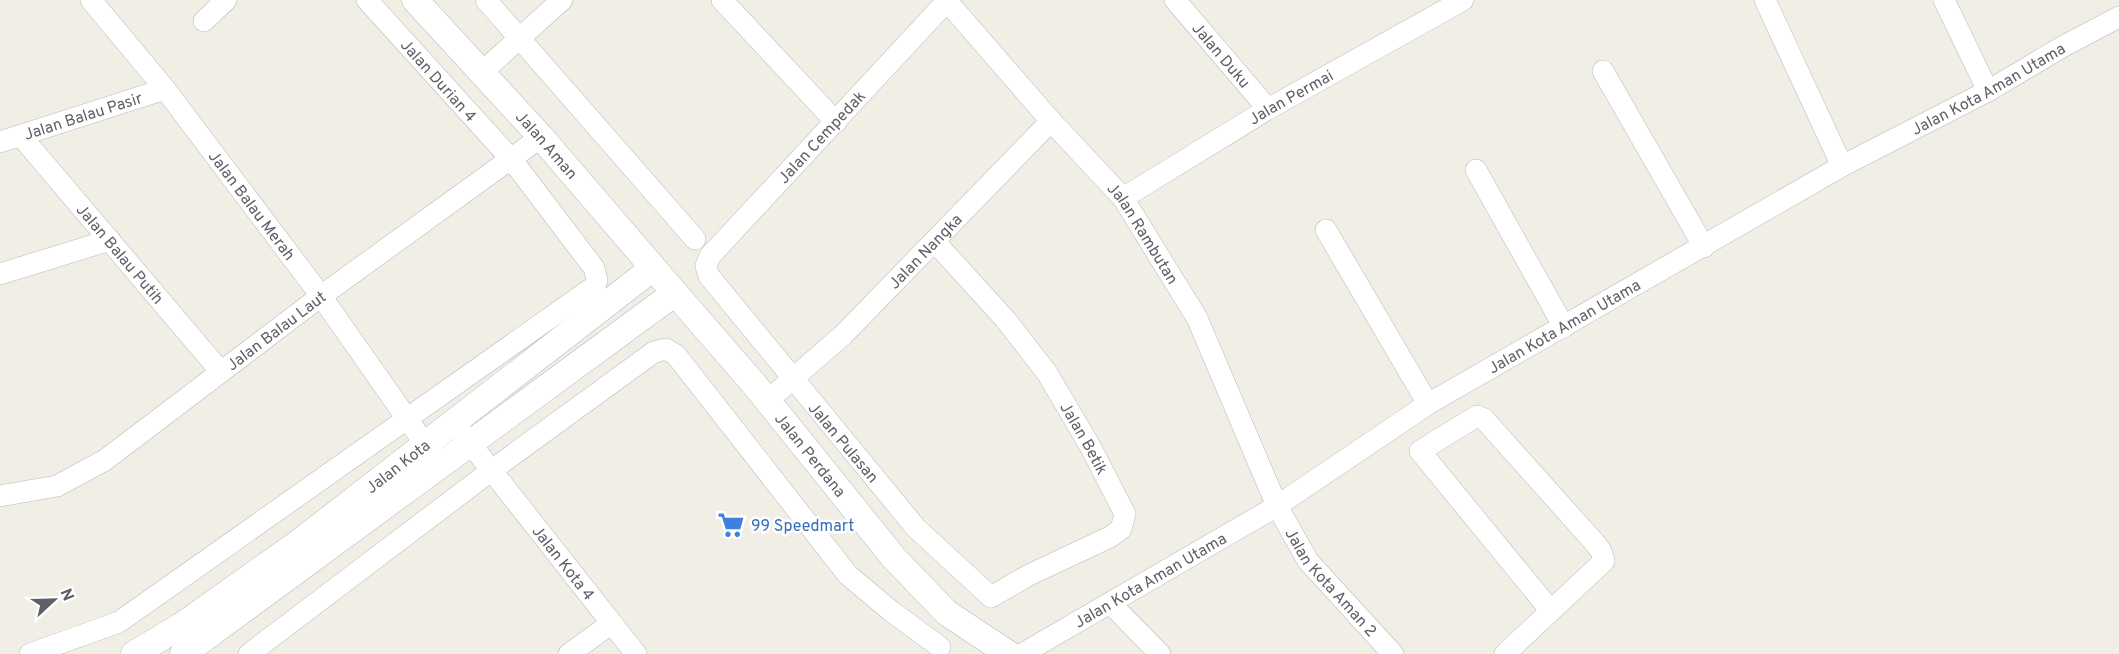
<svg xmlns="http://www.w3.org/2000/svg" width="2119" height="654" font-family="Overpass,sans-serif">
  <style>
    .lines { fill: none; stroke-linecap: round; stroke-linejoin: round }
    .minor-casing { stroke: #b7babf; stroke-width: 22 }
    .tertiary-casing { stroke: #b7babf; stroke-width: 27 }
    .minor { stroke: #fff; stroke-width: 21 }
    .tertiary { stroke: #fff; stroke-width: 26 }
    .labels { text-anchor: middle; stroke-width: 5; stroke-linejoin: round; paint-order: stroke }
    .street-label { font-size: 16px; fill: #5d6066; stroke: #fff }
    .shop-label { font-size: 16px; fill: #366cbe; stroke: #fff; text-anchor: start }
  </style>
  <rect width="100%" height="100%" fill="#f0eee5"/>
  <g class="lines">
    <!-- minor casing -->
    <g class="minor-casing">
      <g id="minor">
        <path id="s1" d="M91,0L165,89L321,296L434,457"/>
        <path d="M486,0L695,239"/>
        <path d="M722,0L836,122"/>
        <path id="s2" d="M946,0L1051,121L1123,198L1197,318L1277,506L1308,561L1393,654"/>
        <path id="s3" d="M1175,0L1268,109"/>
        <path d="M1765,0L1842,166"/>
        <path d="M1944,0L1988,91"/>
        <path d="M204,21L226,0"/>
        <path d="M1603,71L1704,247"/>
        <path d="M482,72L562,0"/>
        <path id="s4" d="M21,136L221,372"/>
        <path id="s5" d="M0,142L165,89"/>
        <path d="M1476,170L1564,327"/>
        <path id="s6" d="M1123,198L1268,109L1463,0"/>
        <path d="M1326,230L1428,404"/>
        <path id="s7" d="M934,241L1005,319L1047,373L1090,446L1125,514L1121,529L1110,537L1029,575L991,597L916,528L709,276L706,266L710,256L947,1"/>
        <path d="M0,274L110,240"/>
        <path id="s8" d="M767,401L843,335L1051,121"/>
        <path id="s9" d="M455,424L636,654"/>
        <path id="s10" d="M0,496L57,486L105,460L321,296L541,137"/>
        <path d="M1111,604L1160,654"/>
        <path d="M30,654L119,622L595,286L597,280L594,268L512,160L367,0"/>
        <path d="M249,654L492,470L654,352L666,349L676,355L848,575L891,611L940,647"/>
        <path d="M569,654L612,623"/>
        <path id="s11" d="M1022,654L1277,506L1428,404L1842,166L1988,91L2062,47L2119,17"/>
        <path d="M1505,654L1604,561L1601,551L1594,542L1484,419L1477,416L1420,451L1551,611"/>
      </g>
    </g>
    <!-- tertiary casing -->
    <g class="tertiary-casing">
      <g id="tertiary">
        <path id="s12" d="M415,0L541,137L675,293L754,384L894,558L947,613L1009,654"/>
        <path id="s13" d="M134,654L181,626L298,543L653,268"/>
        <path d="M183,654L675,293"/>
      </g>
    </g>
    <!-- minor -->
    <use href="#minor" class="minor"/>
    <!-- tertiary -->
    <use href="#tertiary" class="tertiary"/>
  </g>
  <!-- icons -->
  <defs>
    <g id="supermarket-bare" transform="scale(2.07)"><path d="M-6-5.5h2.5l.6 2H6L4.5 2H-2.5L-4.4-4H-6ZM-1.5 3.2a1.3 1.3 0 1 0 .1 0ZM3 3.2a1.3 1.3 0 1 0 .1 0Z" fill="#3f7fe0" stroke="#fff" stroke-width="2.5" paint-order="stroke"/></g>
  </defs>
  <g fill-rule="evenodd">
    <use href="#supermarket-bare" x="731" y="525"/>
  </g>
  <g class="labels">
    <!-- street labels -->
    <g class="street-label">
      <text dy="6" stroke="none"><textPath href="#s3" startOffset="72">Jalan Duku</textPath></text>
      <text transform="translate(439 80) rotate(48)" y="6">Jalan Durian 4</text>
      <text dy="6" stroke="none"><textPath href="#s11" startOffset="1120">Jalan Kota Aman Utama</textPath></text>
      <text dy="6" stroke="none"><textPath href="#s6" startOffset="196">Jalan Permai</textPath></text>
      <text dy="6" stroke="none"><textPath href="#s5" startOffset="87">Jalan Balau Pasir</textPath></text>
      <text dy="6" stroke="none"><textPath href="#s7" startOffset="1110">Jalan Cempedak</textPath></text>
      <text dy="6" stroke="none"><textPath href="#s12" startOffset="196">Jalan Aman</textPath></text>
      <text dy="6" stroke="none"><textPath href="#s1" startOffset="261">Jalan Balau Merah</textPath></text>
      <text dy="6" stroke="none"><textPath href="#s2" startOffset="306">Jalan Rambutan</textPath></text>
      <text dy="6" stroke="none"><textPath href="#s8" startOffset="218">Jalan Nangka</textPath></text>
      <text dy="6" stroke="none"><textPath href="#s4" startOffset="154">Jalan Balau Putih</textPath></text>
      <text dy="6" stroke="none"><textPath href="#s11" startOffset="634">Jalan Kota Aman Utama</textPath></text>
      <text dy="6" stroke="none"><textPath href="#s10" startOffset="327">Jalan Balau Laut</textPath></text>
      <text dy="6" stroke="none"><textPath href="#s7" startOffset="249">Jalan Betik</textPath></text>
      <text transform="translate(844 442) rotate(50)" y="6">Jalan Pulasan</text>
      <text dy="6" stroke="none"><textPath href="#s12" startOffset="603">Jalan Perdana</textPath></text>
      <text dy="6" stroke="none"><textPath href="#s13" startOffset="324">Jalan Kota</textPath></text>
      <text dy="6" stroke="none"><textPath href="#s9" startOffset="176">Jalan Kota 4</textPath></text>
      <text dy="6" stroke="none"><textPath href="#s11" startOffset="148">Jalan Kota Aman Utama</textPath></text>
      <text dy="6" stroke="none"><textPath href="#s2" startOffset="705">Jalan Kota Aman 2</textPath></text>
    </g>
    <!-- shop labels -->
    <g class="shop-label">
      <text x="751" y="531">99 Speedmart</text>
    </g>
  </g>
  <!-- north arrow -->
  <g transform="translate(54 600) rotate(68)" stroke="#ffffff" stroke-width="4.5" paint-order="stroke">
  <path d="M0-4.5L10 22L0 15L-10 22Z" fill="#5d6066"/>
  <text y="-9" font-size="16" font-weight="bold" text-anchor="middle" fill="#5d6066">N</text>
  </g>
</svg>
